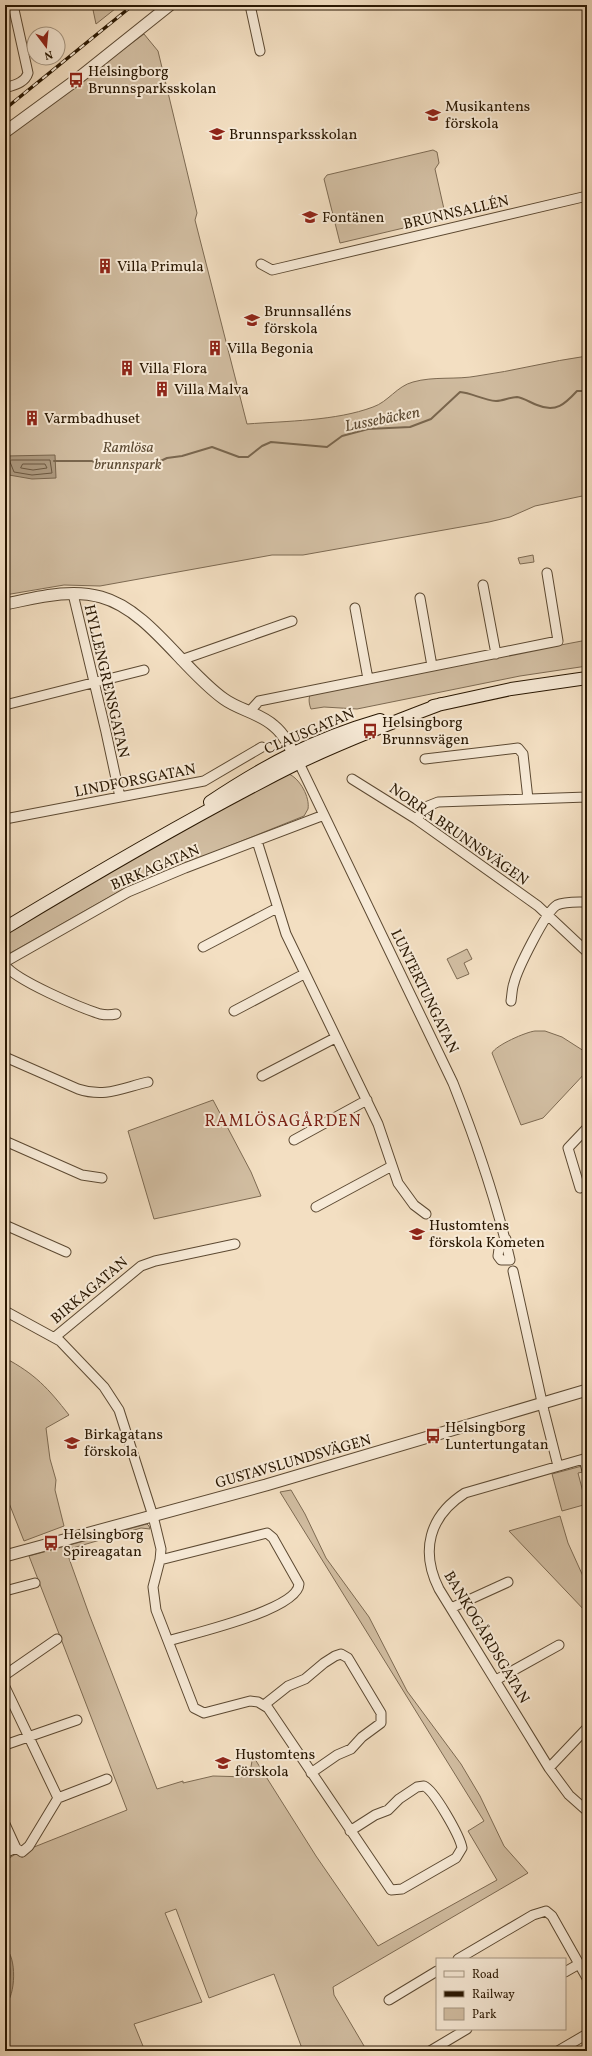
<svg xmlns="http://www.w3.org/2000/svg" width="592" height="2056" font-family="Vollkorn,serif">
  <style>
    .green { fill: #d1bda1; stroke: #7d6a52 }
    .water { fill: #ae9b81; stroke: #79664e }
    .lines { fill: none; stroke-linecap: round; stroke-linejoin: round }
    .shore { stroke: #6c5942; stroke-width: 1 }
    .stream { stroke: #79664e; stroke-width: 2 }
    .minor-casing { stroke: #5c4932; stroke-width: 11 }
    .tertiary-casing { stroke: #5c4932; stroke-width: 13 }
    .secondary-casing { stroke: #291702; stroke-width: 14 }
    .minor { stroke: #f7ead7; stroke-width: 9 }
    .tertiary { stroke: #f7ead7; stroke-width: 11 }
    .secondary { stroke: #f7ead7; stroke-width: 12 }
    .rail-casing { stroke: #291702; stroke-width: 3.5 }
    .rail { stroke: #f7ead7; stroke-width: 2; stroke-dasharray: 6; stroke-linecap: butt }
    .labels { text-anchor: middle; stroke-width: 4; stroke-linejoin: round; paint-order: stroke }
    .poi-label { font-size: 15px; fill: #291702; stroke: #f7ead7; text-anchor: start }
    .street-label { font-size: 15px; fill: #291702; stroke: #f7ead7 }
    .park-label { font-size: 15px; font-style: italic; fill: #5b4932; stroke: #f7ead7 }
    .water-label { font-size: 16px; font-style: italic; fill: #5e4c35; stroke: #f7ead7 }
    .neighbourhood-label { font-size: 16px; letter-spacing: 1px; fill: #7a1f14; stroke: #f7ead7 }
  </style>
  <rect width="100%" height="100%" fill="#f3dfc2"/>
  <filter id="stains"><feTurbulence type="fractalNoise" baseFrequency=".005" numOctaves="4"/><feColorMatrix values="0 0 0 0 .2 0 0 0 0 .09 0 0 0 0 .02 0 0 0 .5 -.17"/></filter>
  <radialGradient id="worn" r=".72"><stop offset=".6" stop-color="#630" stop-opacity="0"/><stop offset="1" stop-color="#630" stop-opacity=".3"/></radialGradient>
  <!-- green -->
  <path class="green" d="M92,5H120L96,24Z
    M144,34L158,51L197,213L195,220L247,424C286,421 336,421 373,407C388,402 397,386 413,382C434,376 456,380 477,376C514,371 550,361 587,356V495L535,506L510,517L489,522L303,555H272L100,586L64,585L5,595V138Z
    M433,150L437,152L439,163L435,169L446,218L340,243L324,179L327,175Z
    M533,555L534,562L520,564L518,558Z
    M587,640V666L520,676L357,709L324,707L311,709C309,704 308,698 311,693Z
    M289,774C300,779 310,797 308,809L304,816L127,887L5,956V934L196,821Z
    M467,949L472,959L464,963L469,974L457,979L447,959Z
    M535,1031H545L562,1037L587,1053V1071L543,1118L521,1125L492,1053C496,1045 526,1032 535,1031Z
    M213,1100L251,1172L261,1196L154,1219L128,1131Z
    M5,1358C35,1374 48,1388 69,1415L46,1428L50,1459L56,1480L55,1490L64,1526L24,1541L5,1493Z
    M582,1466L583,1472L578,1473L584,1496H587V1504L562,1511L552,1474Z
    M291,1490L305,1514L326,1558L369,1617L407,1691L461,1764L480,1796L504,1846L528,1873L333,1987L334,1995L367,2051H303L274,1974L209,1998L176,1909L165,1913L202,2002L134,2024L145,2051H5V1888L8,1883L5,1873V1861L14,1855L127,1810L29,1556L147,1524L149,1526L150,1529L141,1528L66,1550L89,1614L157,1789L183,1781V1783L213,1776L249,1777L253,1756L316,1856L378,1946L497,1880L468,1831L484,1821L280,1492Z
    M560,1516L568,1543L587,1585V1613L509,1531Z"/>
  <!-- water -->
  <path class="water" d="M55,455L56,478L32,479L9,475L6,456Z
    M5,1948C17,1956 16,1996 5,2005Z"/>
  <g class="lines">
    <!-- shore -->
    <path class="shore" d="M12,460H50L52,473L32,475L14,472L10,462Z
      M23,464H45L47,468L33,470L21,468Z
      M5,1952C13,1964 10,1987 5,1999"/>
    <!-- stream -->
    <path class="stream" d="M54,461H92L100,466L110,467L130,463L152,465L167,458L182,456L212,447L239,457H248L262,446L271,442L327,447L342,436L368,429L410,427L431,419L460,392C472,393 483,400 496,401C503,401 510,397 517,397C524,398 531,403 537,405C556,413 565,404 577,391H587"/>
    <!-- minor casing -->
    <g class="minor-casing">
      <path id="minor" d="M250,5L260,51
        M5,88C14,85 25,83 28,73L13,5
        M261,264L272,270L587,196
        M483,585L496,654
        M73,594L106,732L120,797
        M420,598L432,666
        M355,608L368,679
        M181,660L292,621
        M5,705L144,670
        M249,712L259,701L558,641L547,573
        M425,759L518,748L523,754L528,799
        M299,763L453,1083C476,1141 496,1199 510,1260H501L498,1256L499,1249L506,1239
        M352,779L416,819L538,906L587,952
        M5,819L204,781L262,747
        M416,819L428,806L438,802L587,797
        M257,841L286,934L378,1124L398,1183L414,1205L426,1214
        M203,947L277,908
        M5,962L128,892L185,868L324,815
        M5,965C15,980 81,1008 100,1014C105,1015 111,1015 116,1014
        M511,1001C512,995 512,988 514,983C517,970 546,911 557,905C565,901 578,902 587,902
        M234,1011L304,974
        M5,1057L78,1089C105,1098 122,1088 148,1082
        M262,1076L335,1038
        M294,1140L367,1100
        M5,1141L82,1175L102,1178
        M580,1188L568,1148L587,1128
        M316,1207L392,1166
        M5,1225L66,1252
        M513,1271L544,1411L558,1466
        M5,1311L60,1341L104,1387L119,1410L153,1516L161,1549L160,1560L153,1587L156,1610L194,1708L204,1713L250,1701L258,1702L268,1708L391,1890L402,1889L456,1858L462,1848C460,1836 434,1790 424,1786L417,1787L399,1799L388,1810L375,1815L350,1831
        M55,1337L141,1266L155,1261L235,1244
        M587,1458L465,1493C429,1516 420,1551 439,1589L549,1768L569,1795L587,1811
        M584,1459L587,1471
        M160,1560L267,1533L273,1538L299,1584C298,1610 191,1634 168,1641
        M5,1591L35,1583
        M451,1608L508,1582
        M5,1675L57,1639
        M496,1680L559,1645
        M5,1687L58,1798
        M264,1705L288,1686L305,1679L324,1663L335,1656L341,1654L348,1658L381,1713V1723L362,1737L351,1749L337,1755L311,1773
        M5,1745L77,1720
        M549,1768L587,1728
        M5,1824L16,1848L22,1852L29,1846L58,1798L107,1779
        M5,1853L16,1848
        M458,1959L533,1915L546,1911L552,1916L587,1978
        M565,1972L579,1964
        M389,2000L437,1971
        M430,2051L467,2029
        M558,2051L587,2034"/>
    </g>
    <!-- tertiary casing -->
    <g class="tertiary-casing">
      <path id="tertiary" d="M5,132L76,80L170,5
        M5,604C36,598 70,588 101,597C149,610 183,670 224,699C239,710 260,713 274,726C285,735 291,749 297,761
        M5,1556L266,1485L587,1390"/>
    </g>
    <!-- secondary casing -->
    <g class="secondary-casing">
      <path id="secondary" d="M433,706L511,689L587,678
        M210,802C267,764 315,739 380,720
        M5,928C101,870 198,813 298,763C345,741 393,722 441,704"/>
    </g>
    <!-- minor -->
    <use href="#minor" class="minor"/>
    <!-- tertiary -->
    <use href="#tertiary" class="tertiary"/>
    <!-- secondary -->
    <use href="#secondary" class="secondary"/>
    <!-- rail casing -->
    <g class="rail-casing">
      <path id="rail" d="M5,109L133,5"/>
    </g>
    <!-- rail -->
    <use href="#rail" class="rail"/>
  </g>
  <!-- icons -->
  <defs>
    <g id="bus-bare" transform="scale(1.2)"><path d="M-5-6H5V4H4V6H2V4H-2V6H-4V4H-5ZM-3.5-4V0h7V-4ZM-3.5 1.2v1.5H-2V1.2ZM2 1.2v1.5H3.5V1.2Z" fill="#8f2418" stroke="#f7ead7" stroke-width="2.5" paint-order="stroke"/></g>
    <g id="school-bare" transform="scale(1.2)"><path d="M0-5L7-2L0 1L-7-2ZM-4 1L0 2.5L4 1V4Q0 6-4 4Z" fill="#8f2418" stroke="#f7ead7" stroke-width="2.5" paint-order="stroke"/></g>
    <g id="building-bare" transform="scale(1.2)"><path d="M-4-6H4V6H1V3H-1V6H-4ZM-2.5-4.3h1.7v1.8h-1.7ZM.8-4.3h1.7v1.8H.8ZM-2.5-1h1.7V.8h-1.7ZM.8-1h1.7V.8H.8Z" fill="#8f2418" stroke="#f7ead7" stroke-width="2.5" paint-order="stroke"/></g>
  </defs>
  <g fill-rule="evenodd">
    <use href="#bus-bare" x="76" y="80"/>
    <use href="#school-bare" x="433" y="115"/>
    <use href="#school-bare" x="217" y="134"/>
    <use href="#school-bare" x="310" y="217"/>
    <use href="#building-bare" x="105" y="266"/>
    <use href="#school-bare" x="252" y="320"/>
    <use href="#building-bare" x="215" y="348"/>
    <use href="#building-bare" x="127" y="368"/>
    <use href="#building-bare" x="162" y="389"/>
    <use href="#building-bare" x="32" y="418"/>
    <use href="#bus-bare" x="370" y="731"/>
    <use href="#school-bare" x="417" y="1234"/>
    <use href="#bus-bare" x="433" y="1436"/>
    <use href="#school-bare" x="72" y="1443"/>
    <use href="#bus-bare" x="51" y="1543"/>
    <use href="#school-bare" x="223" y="1763"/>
  </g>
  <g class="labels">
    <!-- poi labels -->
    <g class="poi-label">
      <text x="88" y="76">Helsingborg<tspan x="88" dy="17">Brunnsparksskolan</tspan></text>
      <text x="445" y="111">Musikantens<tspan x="445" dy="17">förskola</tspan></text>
      <text x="229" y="139">Brunnsparksskolan</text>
      <text x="322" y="222">Fontänen</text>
      <text x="117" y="271">Villa Primula</text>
      <text x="264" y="316">Brunnsalléns<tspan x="264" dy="17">förskola</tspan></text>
      <text x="227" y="353">Villa Begonia</text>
      <text x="139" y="373">Villa Flora</text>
      <text x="174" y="394">Villa Malva</text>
      <text x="44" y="423">Varmbadhuset</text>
      <text x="382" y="727">Helsingborg<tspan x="382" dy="17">Brunnsvägen</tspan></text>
      <text x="429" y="1230">Hustomtens<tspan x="429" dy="17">förskola Kometen</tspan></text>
      <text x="445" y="1432">Helsingborg<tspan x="445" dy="17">Luntertungatan</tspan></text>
      <text x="84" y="1439">Birkagatans<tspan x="84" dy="17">förskola</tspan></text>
      <text x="63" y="1539">Helsingborg<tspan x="63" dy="17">Spireagatan</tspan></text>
      <text x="235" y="1759">Hustomtens<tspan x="235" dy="17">förskola</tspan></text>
    </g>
    <!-- street labels -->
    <g class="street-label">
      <text transform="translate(456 212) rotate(-13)" y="5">BRUNNSALLÉN</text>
      <text transform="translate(107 681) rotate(77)" y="5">HYLLENGRENSGATAN</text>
      <text transform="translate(309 731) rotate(-23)" y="5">CLAUSGATAN</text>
      <text transform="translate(135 780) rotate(-11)" y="5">LINDFORSGATAN</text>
      <text transform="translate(459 834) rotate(35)" y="5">NORRA BRUNNSVÄGEN</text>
      <text transform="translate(155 867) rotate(-23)" y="5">BIRKAGATAN</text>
      <text transform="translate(425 991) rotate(64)" y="5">LUNTERTUNGATAN</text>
      <text transform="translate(89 1290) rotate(-40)" y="5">BIRKAGATAN</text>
      <text transform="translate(293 1461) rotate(-16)" y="5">GUSTAVSLUNDSVÄGEN</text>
      <text transform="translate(487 1637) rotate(59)" y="5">BANKOGÅRDSGATAN</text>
    </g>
    <!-- park labels -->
    <g class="park-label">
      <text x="128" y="452">Ramlösa<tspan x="128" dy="17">brunnspark</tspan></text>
    </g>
    <!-- water labels -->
    <g class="water-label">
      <text transform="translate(382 418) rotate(-11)" y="6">Lussebäcken</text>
    </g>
    <!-- neighbourhood labels -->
    <g class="neighbourhood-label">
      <text x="283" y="1126">RAMLÖSAGÅRDEN</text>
    </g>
  </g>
  <!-- margin -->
  <rect width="592" height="2056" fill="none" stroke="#f3dfc2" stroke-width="20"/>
  <rect x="6" y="6" width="580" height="2044" fill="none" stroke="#291702" stroke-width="2"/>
  <rect x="10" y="10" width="572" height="2036" fill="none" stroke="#291702"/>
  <!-- legend -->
  <rect x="436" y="1958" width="130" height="72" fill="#f7ead7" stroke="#a59682"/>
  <rect x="444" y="1971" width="20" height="6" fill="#f7ead7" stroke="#a59682"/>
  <text x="472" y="1978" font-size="12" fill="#291702">Road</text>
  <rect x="444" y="1991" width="20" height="6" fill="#291702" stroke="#a59682"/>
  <text x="472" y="1998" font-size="12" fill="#291702">Railway</text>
  <rect x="444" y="2008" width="20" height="12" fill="#d1bda1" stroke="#a59682"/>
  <text x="472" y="2018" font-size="12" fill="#291702">Park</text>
  <!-- north arrow -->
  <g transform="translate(46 46) rotate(164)"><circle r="19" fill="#f7ead7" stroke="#a59682"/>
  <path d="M0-3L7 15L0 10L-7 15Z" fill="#8f2418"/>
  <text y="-6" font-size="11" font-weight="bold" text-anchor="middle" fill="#291702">N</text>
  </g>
  <rect width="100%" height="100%" filter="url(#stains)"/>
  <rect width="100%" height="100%" fill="url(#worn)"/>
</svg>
